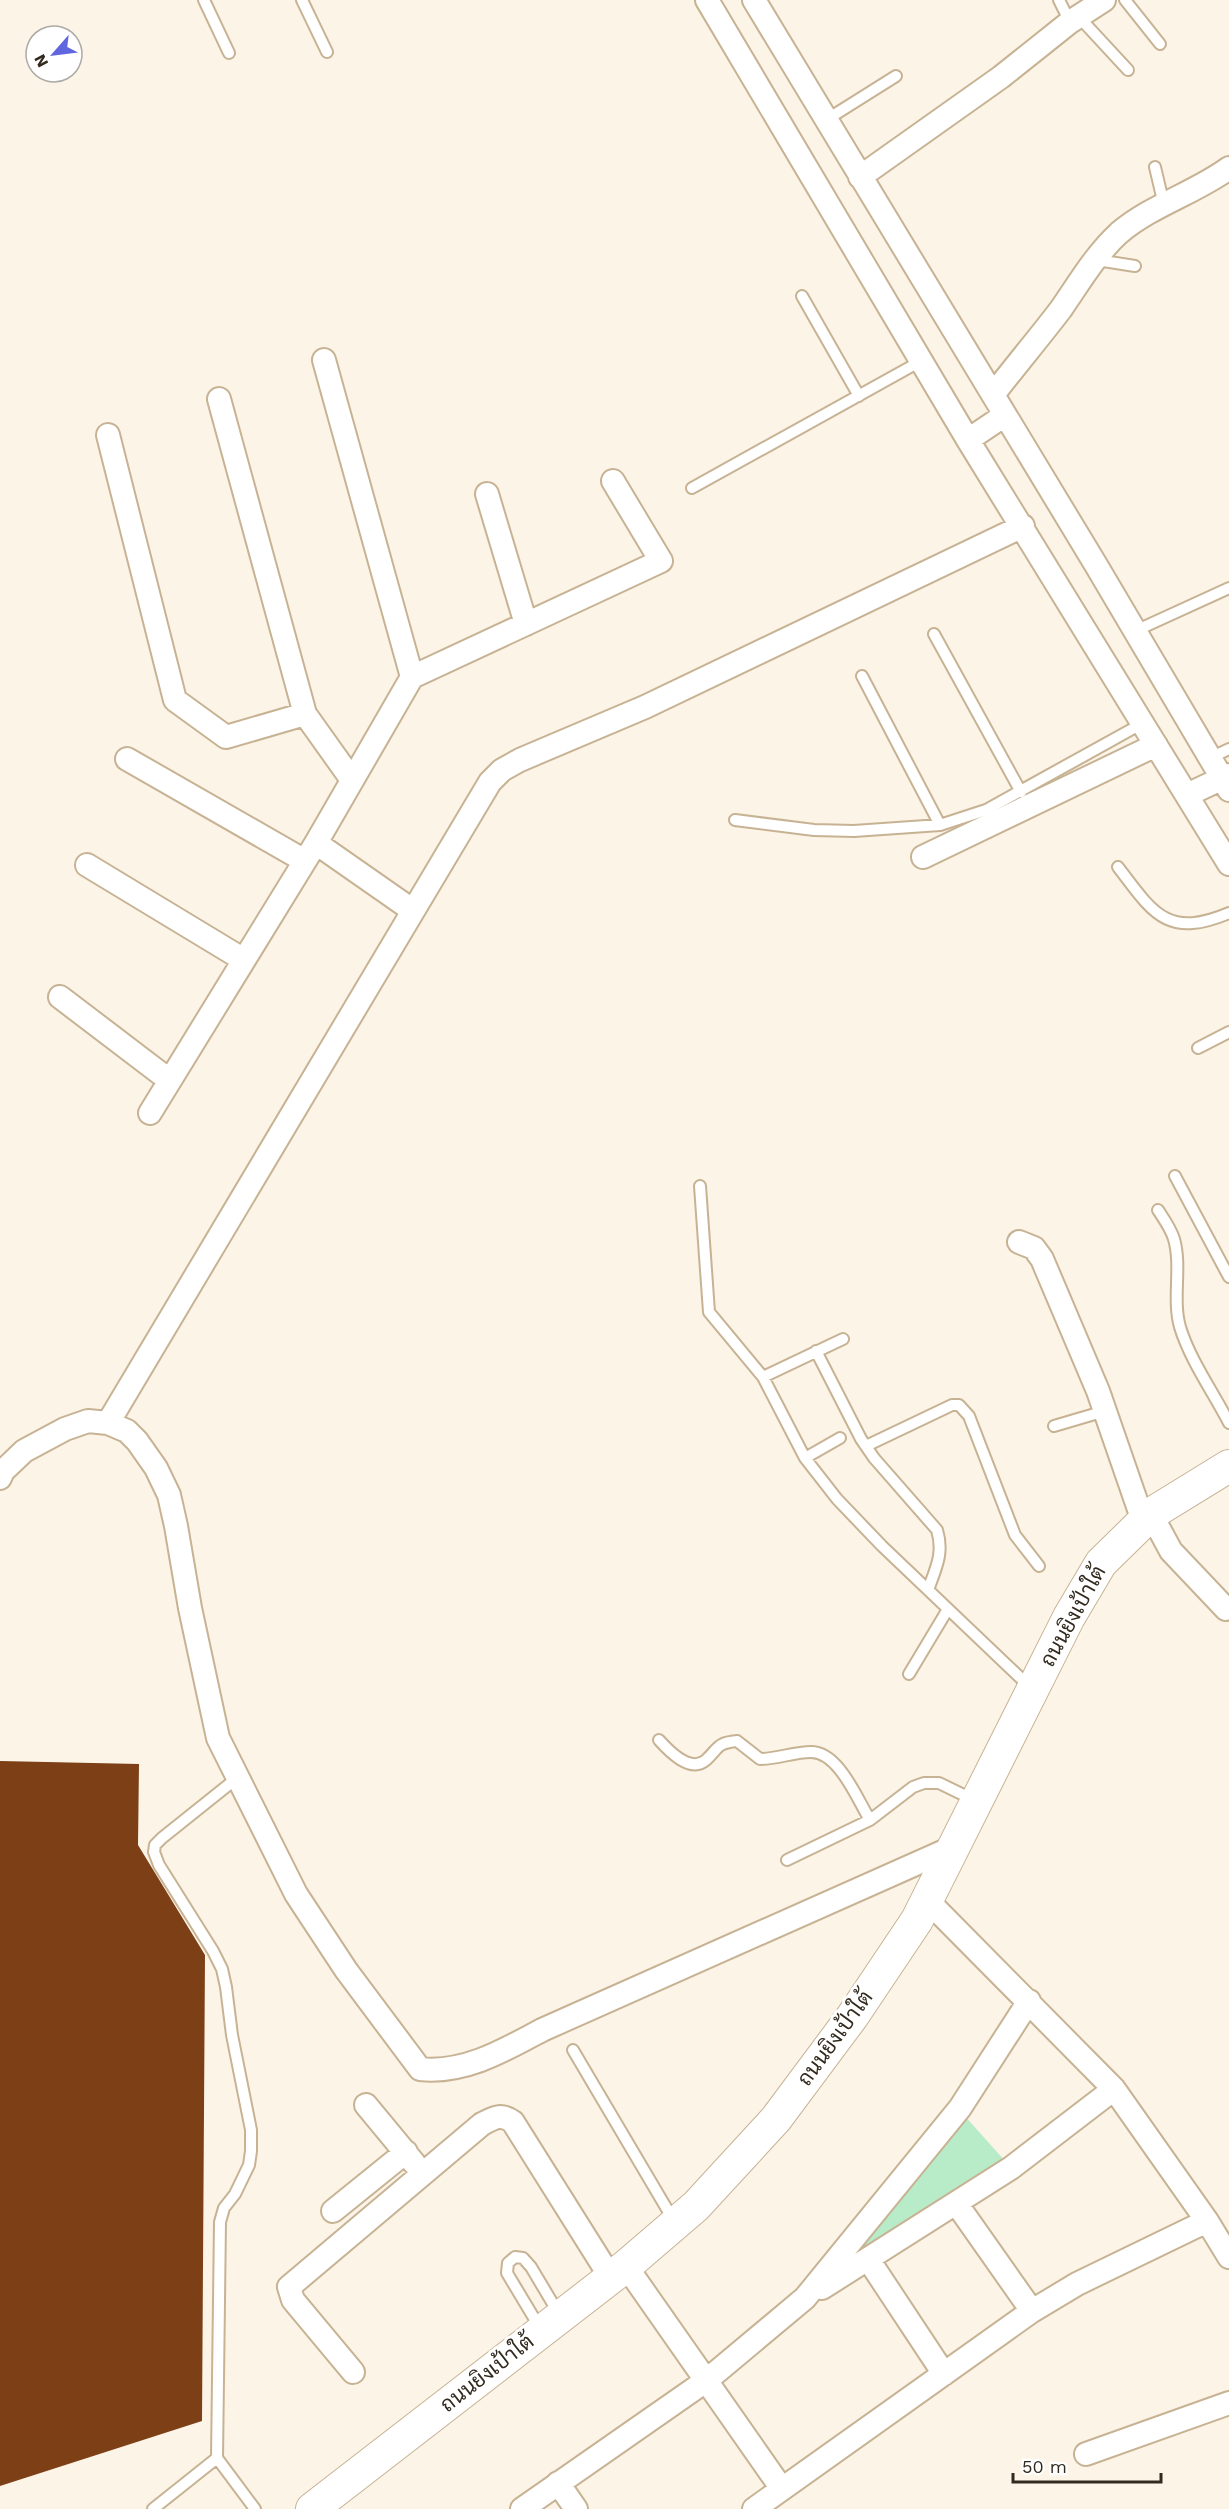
<svg xmlns="http://www.w3.org/2000/svg" width="1229" height="2509" font-family="'Work Sans',Sarabun,sans-serif">
  <style>
    .green { fill: #b8ecc9 }
    .building { fill: #7d4016 }
    .lines { fill: none; stroke-linecap: round; stroke-linejoin: round }
    .lane-casing { stroke: #c7b394; stroke-width: 14 }
    .street-casing { stroke: #c7b394; stroke-width: 26 }
    .secondary-casing { stroke: #c7b394; stroke-width: 34 }
    .lane { stroke: #fff; stroke-width: 10 }
    .street { stroke: #fff; stroke-width: 22 }
    .secondary { stroke: #fff; stroke-width: 32 }
    .labels { text-anchor: middle; stroke-width: 6; stroke-linejoin: round; paint-order: stroke }
    .street-label { font-size: 21px; fill: #322a1e; stroke: #fff }
  </style>
  <rect width="100%" height="100%" fill="#fcf4e7"/>
  <!-- green -->
  <path class="green" d="M954,2104L1006,2162L823,2283Z"/>
  <!-- building -->
  <path class="building" d="M0,1761L139,1764L138,1845L205,1955L202,2421L0,2486Z"/>
  <g class="lines">
    <!-- lane casing -->
    <g class="lane-casing">
      <path id="lane" d="M204,0L229,53
        M302,0L327,52
        M1059,0L1070,22
        M1125,0L1160,44
        M1078,16L1128,70
        M826,120L896,76
        M1155,167L1164,205
        M1097,260L1135,266
        M802,296L859,396
        M692,488L921,361
        M1135,631L1229,588
        M934,634L1021,792
        M862,676L940,825
        M1210,758L1229,749
        M735,820L814,830L854,831L940,825L986,810L1143,723
        M1118,867C1153,913 1167,939 1229,913
        M1198,1048L1229,1032
        M1175,1176L1229,1277
        M700,1186L709,1312L763,1377L805,1458L837,1499L882,1546L1030,1687
        M1158,1210C1164,1219 1171,1229 1174,1239C1182,1267 1172,1299 1180,1327C1190,1360 1213,1392 1229,1423
        M816,1351L861,1439L874,1458L937,1530C944,1553 936,1568 928,1590
        M763,1377L843,1339
        M1054,1426L1105,1411
        M866,1446L952,1405H959L969,1416L1015,1535L1039,1566
        M805,1458L840,1438
        M909,1674L948,1609
        M659,1740C668,1750 690,1774 706,1760C719,1748 716,1743 737,1741L760,1759C777,1759 794,1752 811,1752C839,1752 857,1799 870,1820
        M237,1778L162,1838L155,1845L154,1852L159,1865L213,1951L222,1969L226,1987L232,2035L251,2130V2151L249,2165L235,2194L224,2208L220,2222L217,2458L255,2509
        M787,1860L870,1820L913,1787L924,1783H939L974,1800
        M573,2050L674,2221
        M540,2328L507,2273L508,2263L515,2257L523,2258L531,2267L559,2314
        M153,2509L217,2458"/>
    </g>
    <!-- street casing -->
    <g class="street-casing">
      <path id="street" d="M707,0L968,440L1229,864
        M754,0L1096,565L1229,790
        M860,177L1001,77L1070,22L1104,0
        M324,360L412,677
        M993,395C1015,366 1039,338 1061,309C1079,283 1096,254 1119,233C1152,205 1195,193 1229,168
        M219,399L305,714
        M108,435L175,700L226,737L305,714L352,780
        M968,440L1005,415
        M487,494L526,624
        M127,759L305,861
        M1187,795L1229,775
        M316,843L412,677L661,561L613,481
        M923,857L1156,745
        M87,865L244,960
        M60,997L169,1080
        M150,1113L316,843L412,910
        M1019,1242L1034,1248L1042,1259L1098,1391L1143,1521
        M108,1423L490,782L502,770L520,760L645,707L1023,526
        M0,1478L3,1471L24,1451L65,1429L88,1421L108,1423L127,1431L137,1441L156,1468L169,1495L176,1526L190,1608L218,1738L296,1894L346,1970L420,2069C464,2074 505,2050 542,2030L956,1846
        M1151,1514L1171,1551L1226,1609
        M927,1900L1114,2089L1207,2221L1229,2257
        M366,2105L414,2163
        M956,2203L1032,2311
        M333,2211L406,2152
        M868,2259L944,2374
        M626,2266L782,2489
        M822,2288L1011,2168L1114,2089
        M353,2372L293,2300L289,2287L482,2124C494,2118 501,2113 513,2122L611,2278
        M1086,2454L1229,2403
        M558,2483L576,2509
        M522,2509L707,2380L805,2298L960,2108L1029,2001
        M754,2509L1032,2311L1077,2284L1207,2221"/>
    </g>
    <!-- secondary casing -->
    <g class="secondary-casing">
      <path id="secondary" d="M312,2509L626,2266L696,2206L776,2119L852,2017L917,1920L1069,1617L1101,1563L1151,1514L1229,1466"/>
    </g>
    <!-- lane -->
    <use href="#lane" class="lane"/>
    <!-- street -->
    <use href="#street" class="street"/>
    <!-- secondary -->
    <use href="#secondary" class="secondary"/>
  </g>
  <g class="labels">
    <!-- street labels -->
    <g class="street-label">
      <text transform="translate(1073 1616) rotate(-61)" y="7">ถนนยิงเป้าใต้</text>
      <text transform="translate(835 2038) rotate(-54)" y="7">ถนนยิงเป้าใต้</text>
      <text transform="translate(487 2373) rotate(-38)" y="7">ถนนยิงเป้าใต้</text>
    </g>
  </g>
  <!-- north arrow -->
  <g transform="translate(54 54) rotate(242)"><circle r="28" fill="#ffffff" stroke="#adaaa5" stroke-width="1.5"/>
  <path d="M0-4.5L10 22L0 15L-10 22Z" fill="#6066de"/>
  <text y="-9" font-size="16" font-weight="bold" text-anchor="middle" fill="#322a1e">N</text>
  </g>
  <!-- scale -->
  <path d="M1013 2473v9h148v-9" fill="none" stroke="#322a1e" stroke-width="3"/>
  <text x="1022" y="2473" font-size="18" fill="#322a1e" stroke="#ffffff" stroke-width="4.5" paint-order="stroke">50 m</text>
</svg>
